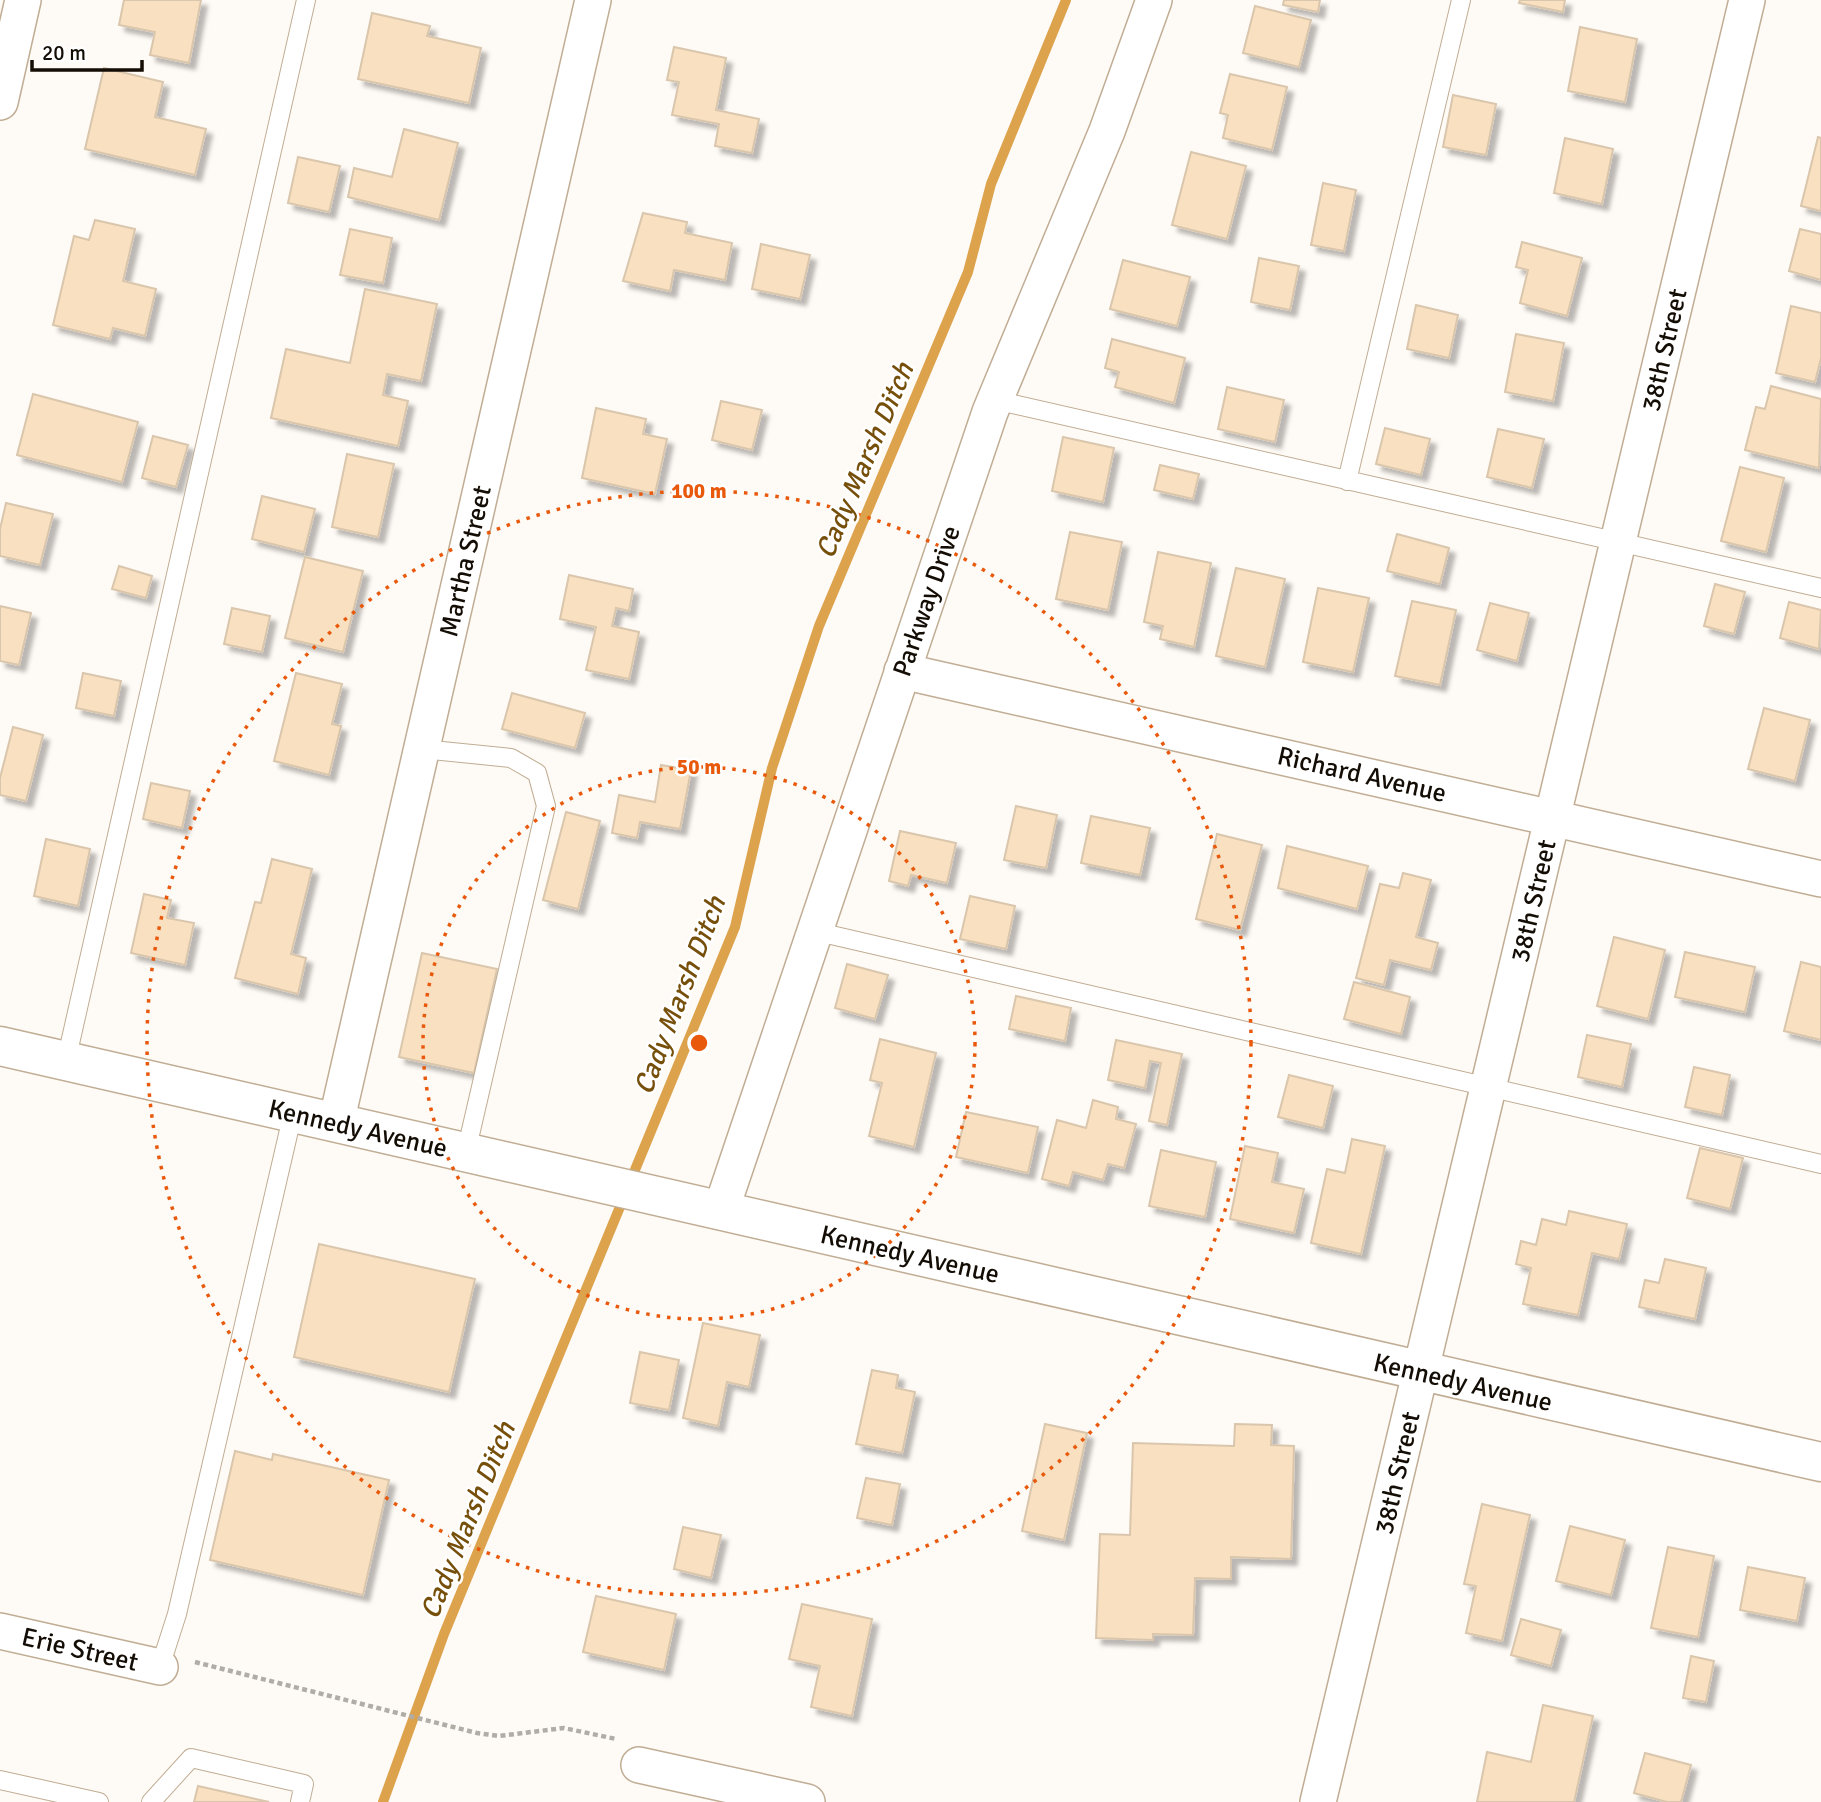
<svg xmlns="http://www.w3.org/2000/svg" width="1821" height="1802" font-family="Signika,sans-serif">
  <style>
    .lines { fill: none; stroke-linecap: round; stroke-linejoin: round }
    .stream { stroke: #dda24c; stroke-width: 10 }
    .building { fill: #f9e0c1; stroke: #d9c6ac; stroke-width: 2; filter: url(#shadow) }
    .service-casing { stroke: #c0ad94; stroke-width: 20 }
    .minor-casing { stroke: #c0ad94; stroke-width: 38 }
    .tertiary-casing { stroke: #c0ad94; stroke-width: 41 }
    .path { stroke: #b0aca6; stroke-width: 4.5; stroke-dasharray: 5 3.5; stroke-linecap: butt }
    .service { stroke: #fff; stroke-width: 18 }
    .minor { stroke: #fff; stroke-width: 35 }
    .tertiary { stroke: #fff; stroke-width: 38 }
    .ring { fill: none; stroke: #e8590c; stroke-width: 3.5; stroke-dasharray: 3.5 7 }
    .labels { text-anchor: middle; stroke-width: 5; stroke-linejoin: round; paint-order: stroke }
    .street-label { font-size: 26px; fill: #130d05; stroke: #fff }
    .water-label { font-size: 28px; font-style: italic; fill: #764f0b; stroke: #fff }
    .centre { fill: #e8590c; stroke: #fff; stroke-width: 3.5 }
    .ring-label { font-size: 21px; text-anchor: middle; font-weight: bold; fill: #e8590c; stroke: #fff; stroke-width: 5; stroke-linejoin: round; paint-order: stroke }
  </style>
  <defs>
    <filter id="shadow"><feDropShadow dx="6" dy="6" stdDeviation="2" flood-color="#0004"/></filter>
  </defs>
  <rect width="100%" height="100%" fill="#fefaf5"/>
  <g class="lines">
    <!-- stream -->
    <path class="stream" d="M630,1182L735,927L772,768L819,626L968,272L991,184L1066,0
      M383,1802L444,1634L624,1197"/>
  </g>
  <!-- building -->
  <path class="building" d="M124,0H201L189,63L150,55L155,32L119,25Z
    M1284,0H1320L1318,12L1283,5Z
    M1520,0H1565L1563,12L1519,3Z
    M1255,6L1311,20L1299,67L1243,53Z
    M372,13L430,26L427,36L481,48L469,103L358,79Z
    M1580,27L1637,39L1625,102L1568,91Z
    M674,47L726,58L716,110L759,119L752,153L715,146L719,124L672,115L679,82L667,80Z
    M104,68L163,82L155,117L206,129L195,175L85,149Z
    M1230,74L1287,87L1272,150L1223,138L1228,115L1220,113Z
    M1453,95L1496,104L1486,155L1443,147Z
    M404,129L458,143L439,220L348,197L354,168L392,177Z
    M1818,137L1821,138V211L1801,206Z
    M1565,138L1613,149L1602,204L1554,193Z
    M1191,152L1246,166L1227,239L1172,225Z
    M298,157L340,166L329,212L288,203Z
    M1323,183L1356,190L1344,251L1311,245Z
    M643,213L687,222L685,233L732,243L725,280L674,270L670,291L623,281Z
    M95,220L135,229L123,281L156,289L145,336L113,328L110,339L53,325L74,236L89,240Z
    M350,229L392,238L383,283L340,275Z
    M1800,229L1821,234V280L1789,271Z
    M1522,242L1582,258L1567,316L1520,303L1528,270L1516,267Z
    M761,244L810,255L800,299L752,289Z
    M1259,258L1299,266L1290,310L1251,302Z
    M1123,260L1190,277L1177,326L1110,309Z
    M365,289L437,304L421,381L387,374L383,395L408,401L398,446L271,418L286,349L350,363Z
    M1416,305L1458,315L1449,358L1407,349Z
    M1791,306L1821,313V358L1815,382L1776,373Z
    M1516,334L1564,343L1553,401L1505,392Z
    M1112,339L1185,358L1174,403L1115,387L1119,372L1105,368Z
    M1771,386L1821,399L1819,468L1745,450L1756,407L1765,409Z
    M1227,387L1284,400L1275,442L1218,429Z
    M33,394L138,422L122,482L17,455Z
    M721,401L762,410L752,450L712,440Z
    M596,408L646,419L643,434L667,439L655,494L582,478Z
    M1385,428L1430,439L1421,475L1376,464Z
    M1498,429L1544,439L1532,488L1487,477Z
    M153,436L188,445L176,487L142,478Z
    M1063,437L1114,448L1103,502L1052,491Z
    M347,454L394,464L378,537L332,527Z
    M1160,465L1199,474L1193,499L1154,490Z
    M1740,467L1784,478L1766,552L1721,541Z
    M262,496L315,509L304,552L252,539Z
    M6,503L53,514L40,565L0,556V529Z
    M1070,532L1122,542L1108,610L1056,599Z
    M1397,534L1449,548L1440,584L1387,571Z
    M1158,552L1211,563L1194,647L1160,639L1163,626L1144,622Z
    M305,557L363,571L343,652L285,638Z
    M119,566L152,576L146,598L112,589Z
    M1236,568L1285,579L1265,667L1216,656Z
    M569,575L633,589L629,611L616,608L612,626L639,632L629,679L586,670L596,627L560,619Z
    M1715,584L1745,592L1734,634L1704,626Z
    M1318,588L1369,598L1353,672L1303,662Z
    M1412,601L1456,610L1440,685L1395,676Z
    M1789,602L1821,610L1819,649L1780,638Z
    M1490,603L1529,613L1517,661L1477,650Z
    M0,606L31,613L19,665L0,661Z
    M232,608L270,616L262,652L224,644Z
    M83,673L121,681L114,716L76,708Z
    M296,673L342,684L332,724L341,726L329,775L274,761Z
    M512,693L585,713L575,748L502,729Z
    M1764,708L1810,720L1795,781L1748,769Z
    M13,727L43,735L26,801L0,795V778Z
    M661,765L691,770L680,829L640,822L637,838L612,833L619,795L655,802Z
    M151,783L190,791L182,828L143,819Z
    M1016,806L1057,815L1046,868L1004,860Z
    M566,812L600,821L578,909L543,900Z
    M1091,816L1150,828L1140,875L1081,863Z
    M900,831L956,843L947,883L911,875L908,886L889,881Z
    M1217,834L1262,845L1240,930L1196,919Z
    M46,839L90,849L78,906L34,896Z
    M1287,846L1368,866L1357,909L1278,888Z
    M272,859L312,869L291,954L306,958L298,994L235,978L255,902L261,903Z
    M1403,873L1431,880L1416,937L1438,943L1431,970L1390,960L1384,985L1356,978L1380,884L1399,888Z
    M144,894L171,900L167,918L194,923L185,965L131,953Z
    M970,896L1015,906L1006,949L960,939Z
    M1614,937L1665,950L1648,1019L1597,1006Z
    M1685,952L1755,967L1745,1012L1675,997Z
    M422,953L497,969L474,1073L399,1057Z
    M1801,962L1821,967V1040L1784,1031Z
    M847,964L888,975L875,1019L835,1008Z
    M1354,982L1410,997L1401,1034L1344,1019Z
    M1016,996L1071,1008L1065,1041L1009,1029Z
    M1587,1035L1631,1044L1622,1087L1578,1077Z
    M880,1039L936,1053L914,1147L869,1136L882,1083L870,1080Z
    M1116,1040L1182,1054L1167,1125L1149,1121L1161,1063L1150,1061L1145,1088L1108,1080Z
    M1694,1067L1730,1075L1722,1115L1685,1107Z
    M1289,1075L1333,1086L1323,1128L1278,1117Z
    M1093,1100L1118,1107L1116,1119L1136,1124L1124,1168L1108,1164L1103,1180L1073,1172L1069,1186L1042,1179L1057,1120L1086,1128Z
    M966,1112L1038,1127L1028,1173L956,1157Z
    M1352,1139L1385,1146L1361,1254L1311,1243L1327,1169L1345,1173Z
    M1245,1146L1278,1153L1272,1182L1304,1189L1294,1233L1230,1219Z
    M1700,1148L1743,1158L1730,1209L1687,1198Z
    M1161,1150L1216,1162L1205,1217L1149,1206Z
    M1569,1211L1627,1224L1619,1259L1592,1253L1578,1315L1523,1304L1531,1268L1516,1264L1521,1241L1536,1245L1542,1219L1566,1225Z
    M319,1244L475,1279L449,1392L294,1357Z
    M1665,1259L1706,1268L1695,1319L1639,1307L1645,1280L1659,1283Z
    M703,1323L760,1335L749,1387L727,1382L718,1426L683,1418Z
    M640,1352L679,1360L669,1410L630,1403Z
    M872,1370L898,1375L896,1388L915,1392L902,1453L856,1444Z
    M1045,1424L1087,1433L1064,1540L1022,1531Z
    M1235,1424L1272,1425L1271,1445L1294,1446L1291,1559L1231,1557V1579L1195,1578L1193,1635L1153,1634V1640L1096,1638L1100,1534L1130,1535L1133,1443L1234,1446Z
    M235,1451L272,1460L273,1454L389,1480L363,1595L210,1560Z
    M866,1478L900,1484L892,1525L857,1518Z
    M1482,1504L1530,1515L1502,1641L1466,1633L1476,1586L1464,1584Z
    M1570,1526L1625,1540L1611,1595L1556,1581Z
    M683,1527L721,1535L711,1578L674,1569Z
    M1668,1547L1714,1556L1698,1637L1651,1628Z
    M1748,1567L1805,1578L1797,1621L1740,1610Z
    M596,1596L676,1614L664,1670L583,1652Z
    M802,1604L872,1619L852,1716L811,1707L820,1666L789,1659Z
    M1521,1619L1561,1630L1551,1666L1511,1655Z
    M1691,1656L1714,1661L1706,1702L1683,1698Z
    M1543,1705L1593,1716L1574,1802H1477L1487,1752L1531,1762Z
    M1645,1753L1691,1765L1681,1802H1667L1634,1793Z
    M198,1786L269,1802H194Z"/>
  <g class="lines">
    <!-- service casing -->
    <g class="service-casing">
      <path id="service" d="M995,400L1821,588
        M1347,481L1461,0
        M422,749L511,758L537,773L546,806L466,1152
        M814,931L1821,1164
        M66,1061L306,0
        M160,1667L177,1614L293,1113
        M0,1780L99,1802
        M151,1802L191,1758L304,1784L300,1802"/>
    </g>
    <!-- minor casing -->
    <g class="minor-casing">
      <path id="minor" d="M0,102L23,0
        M902,671L1821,879
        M336,1123L593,0
        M721,1210L990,412L1107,131L1154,0
        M0,1631L160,1667
        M639,1765L807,1802
        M1318,1802L1747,0"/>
    </g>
    <!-- tertiary casing -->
    <g class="tertiary-casing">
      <path id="tertiary" d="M0,1046L1821,1462"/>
    </g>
    <!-- path -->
    <path class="path" d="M195,1662L477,1733L499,1736L564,1728L616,1739"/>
    <!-- service -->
    <use href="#service" class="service"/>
    <!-- minor -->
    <use href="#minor" class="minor"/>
    <!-- tertiary -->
    <use href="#tertiary" class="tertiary"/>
  </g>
  <!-- distance rings -->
  <g class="ring">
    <circle cx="699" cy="1043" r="276"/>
    <circle cx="699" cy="1043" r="552"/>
  </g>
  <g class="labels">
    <!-- street labels -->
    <g class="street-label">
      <text transform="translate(1664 350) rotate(-77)" y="9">38th Street</text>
      <text transform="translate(465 561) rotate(-77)" y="9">Martha Street</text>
      <text transform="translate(926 601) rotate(-71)" y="9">Parkway Drive</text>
      <text transform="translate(1362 774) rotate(13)" y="9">Richard Avenue</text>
      <text transform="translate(1533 901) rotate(-77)" y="9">38th Street</text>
      <text transform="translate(358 1128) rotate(13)" y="9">Kennedy Avenue</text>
      <text transform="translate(910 1254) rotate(13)" y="9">Kennedy Avenue</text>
      <text transform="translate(1463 1382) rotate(13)" y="9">Kennedy Avenue</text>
      <text transform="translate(1397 1473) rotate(-77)" y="9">38th Street</text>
      <text transform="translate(80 1649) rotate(13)" y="9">Erie Street</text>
    </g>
    <!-- water labels -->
    <g class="water-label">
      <text transform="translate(864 460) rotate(-67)" y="10">Cady Marsh Ditch</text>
      <text transform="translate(679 995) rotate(-69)" y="10">Cady Marsh Ditch</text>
      <text transform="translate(467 1520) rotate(-68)" y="10">Cady Marsh Ditch</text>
    </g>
  </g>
  <circle cx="699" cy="1043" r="10" class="centre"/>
  <g class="ring-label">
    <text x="699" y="498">100 m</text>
    <text x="699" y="774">50 m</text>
  </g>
  <!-- scale -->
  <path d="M32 60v10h110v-10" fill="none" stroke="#130d05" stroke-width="3.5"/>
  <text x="42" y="60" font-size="21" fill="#130d05" stroke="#ffffff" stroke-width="5" paint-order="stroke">20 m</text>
</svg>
